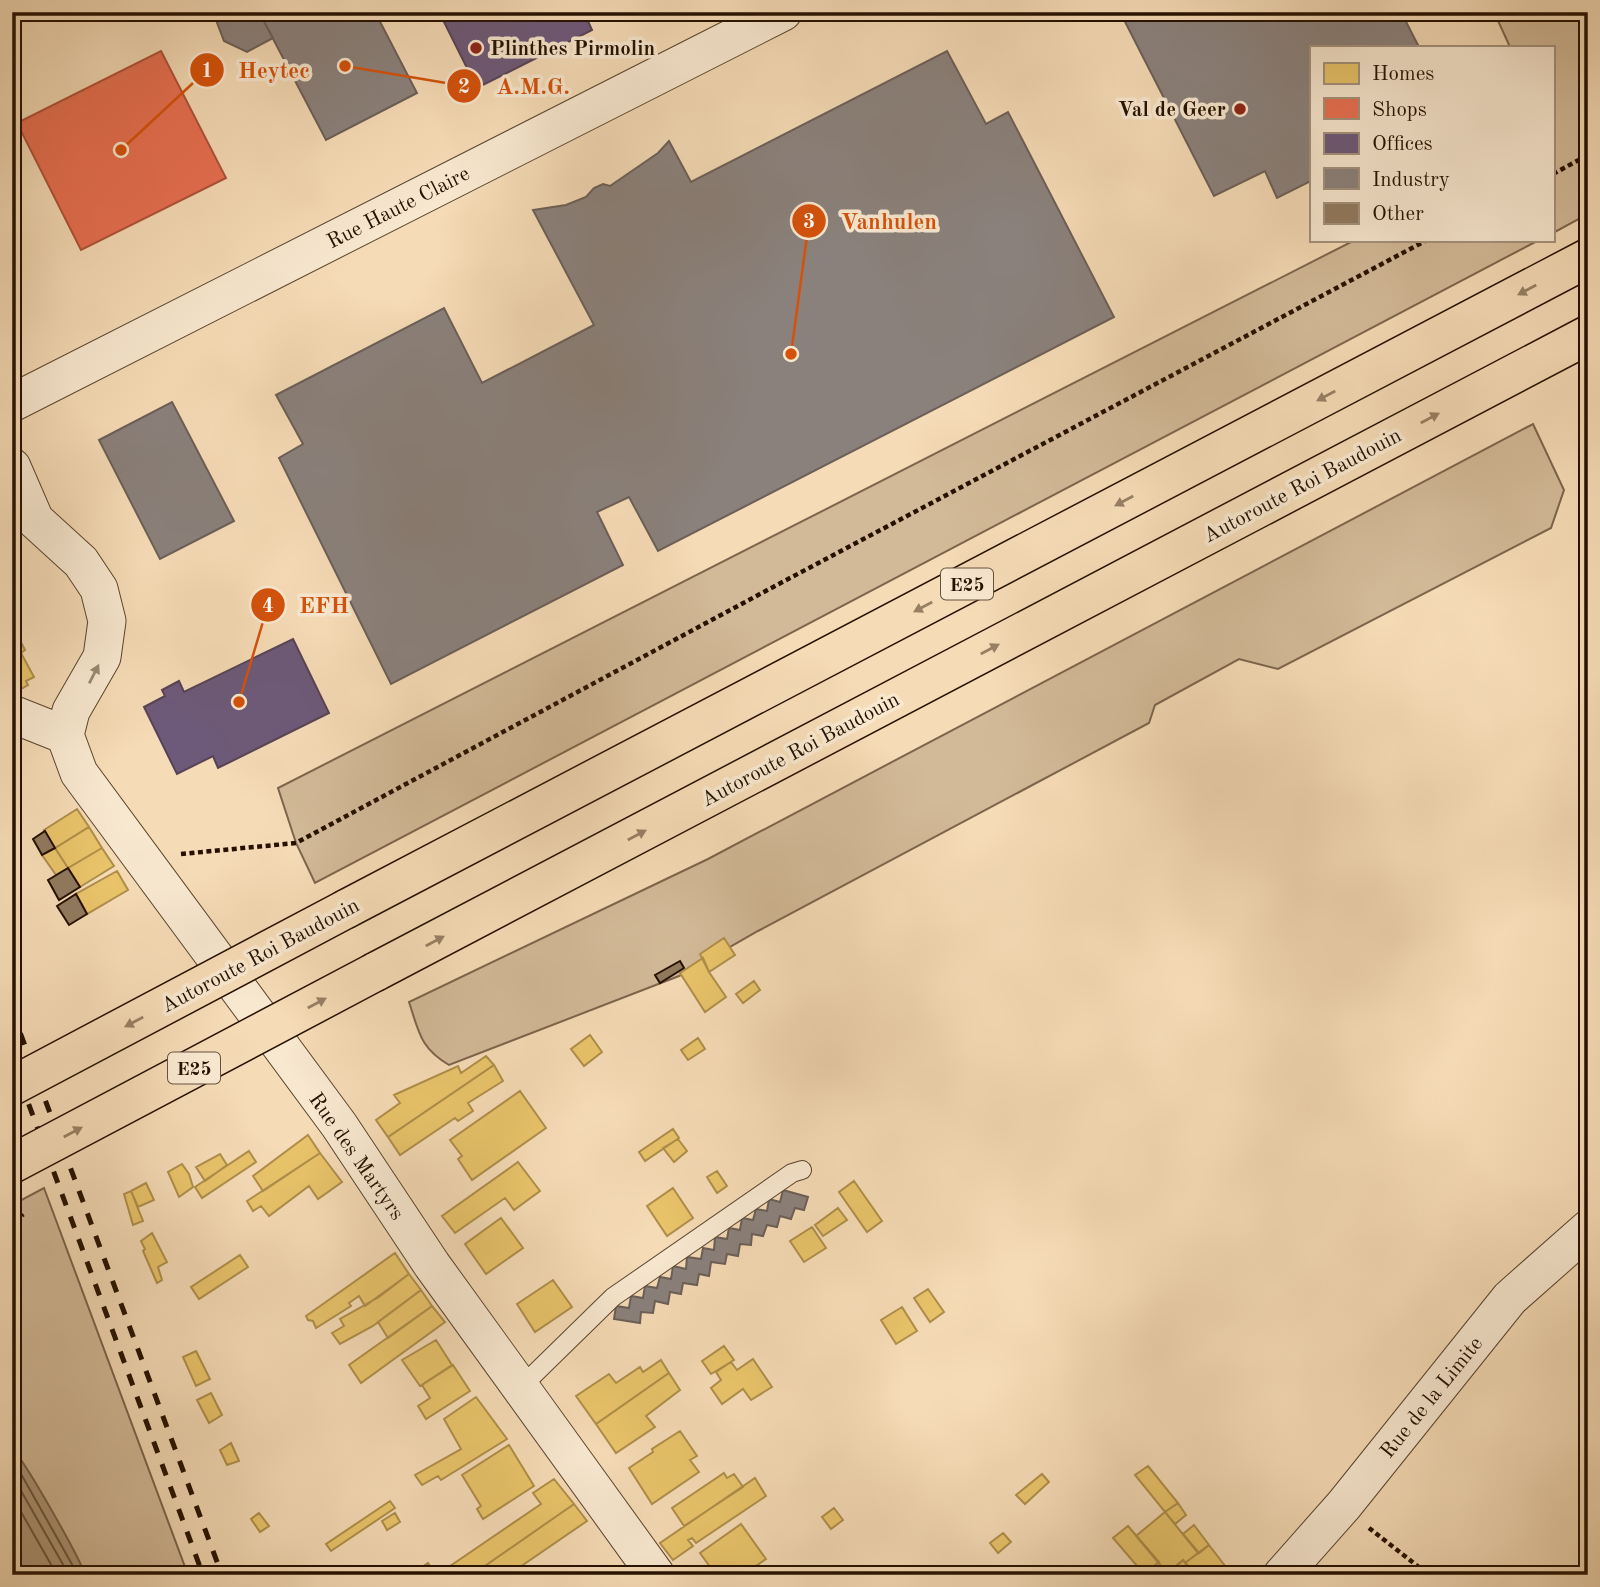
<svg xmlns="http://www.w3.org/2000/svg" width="1600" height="1587" font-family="'Old Standard TT',serif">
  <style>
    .green { fill: #d2b997; stroke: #7c654c; stroke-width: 2 }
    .water { fill: #ae9678; stroke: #776148; stroke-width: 2 }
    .homes { fill: #e9c46a; stroke: #ae8e4a; stroke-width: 2 }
    .shops { fill: #e76f51; stroke: #ad5339; stroke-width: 2 }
    .offices { fill: #6d597a; stroke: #574355; stroke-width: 2 }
    .industry { fill: #8a817c; stroke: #6c5f57; stroke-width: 2 }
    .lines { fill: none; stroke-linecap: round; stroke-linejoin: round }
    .shore { stroke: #6a543c; stroke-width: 2 }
    .building { fill: #917a5f; stroke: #251100; stroke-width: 2 }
    .service-casing { stroke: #59442e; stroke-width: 20 }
    .minor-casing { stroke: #59442e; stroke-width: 39 }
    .motorway-casing { stroke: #251100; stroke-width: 41 }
    .path { stroke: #251100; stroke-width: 4.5; stroke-dasharray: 5 3.5; stroke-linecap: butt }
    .service { stroke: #f8e8d0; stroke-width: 18 }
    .minor { stroke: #f8e8d0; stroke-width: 37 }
    .motorway { stroke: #f5dbb6; stroke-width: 38 }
    .rail { stroke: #251100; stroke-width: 5; stroke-dasharray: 12 12; stroke-linecap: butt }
    .motorway-bridge-casing { stroke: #251100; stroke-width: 41; stroke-linecap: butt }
    .motorway-bridge { stroke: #f5dbb6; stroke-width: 38 }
    .oneway { fill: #978064 }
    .oneway2 { fill: #998772 }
    .poi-dot { fill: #8f2418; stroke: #f8e8d0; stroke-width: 2.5 }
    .labels { text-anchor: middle; stroke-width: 7; stroke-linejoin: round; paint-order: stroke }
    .shield { fill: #f8e8d0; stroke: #64523e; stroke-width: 2 }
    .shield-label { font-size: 19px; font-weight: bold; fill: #251100 }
    .poi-label { font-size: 21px; font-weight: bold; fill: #251100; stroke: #f8e8d0; text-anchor: start }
    .street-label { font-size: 21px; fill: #251100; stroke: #f8e8d0 }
    .leader { fill: none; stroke: #d4520b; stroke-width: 2.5 }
    .callout-dot { fill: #d4520b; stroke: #f8e8d0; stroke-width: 2.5 }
    .mark-label { font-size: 21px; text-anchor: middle; font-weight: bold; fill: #fff }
    .callout-label { font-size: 23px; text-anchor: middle; font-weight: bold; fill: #d4520b; stroke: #f8e8d0; stroke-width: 7; stroke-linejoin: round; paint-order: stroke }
  </style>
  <rect width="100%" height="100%" fill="#f5dbb6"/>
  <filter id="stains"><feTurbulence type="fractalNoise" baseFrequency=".00286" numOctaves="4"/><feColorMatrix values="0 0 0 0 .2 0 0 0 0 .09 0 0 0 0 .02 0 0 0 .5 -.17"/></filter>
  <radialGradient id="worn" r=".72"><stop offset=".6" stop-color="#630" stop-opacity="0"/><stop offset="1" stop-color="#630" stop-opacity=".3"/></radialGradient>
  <!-- green -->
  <path class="green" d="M1494,12H1584L1588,16V214L1553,233V47H1510Z
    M1355,240H1539L315,883L296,843L278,788Z
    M1533,424L1564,490L1551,528L1278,669L1239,659L1155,705L1149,723L758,931L679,976L449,1065C420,1048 419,1032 409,1002L708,859Z
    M44,1188L188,1575H12V1205Z"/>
  <!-- water -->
  <path class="water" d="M12,1449C23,1457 81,1560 85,1575H12Z"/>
  <!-- homes -->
  <path class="homes" d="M14,629L25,650L21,653L34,677L26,681L28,685L12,694Z
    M77,809L89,827L55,848L44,830Z
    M89,827L102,848L68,868L55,848Z
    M55,848L68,868L56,875L42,855Z
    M102,848L114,866L80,887L68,868Z
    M117,871L128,890L87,914L76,894Z
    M724,938L735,955L709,972L700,954Z
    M703,958L709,972L726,997L705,1012L680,973Z
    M754,981L760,990L743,1003L736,994Z
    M590,1035L602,1052L584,1066L571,1049Z
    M698,1038L705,1049L688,1060L681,1050Z
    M486,1056L494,1065L388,1137L376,1120L400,1103L394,1095L458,1066L461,1073Z
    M494,1065L503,1081L468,1103L473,1111L458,1121L455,1118L400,1155L388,1137Z
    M520,1091L546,1128L472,1180L458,1159L462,1156L450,1140Z
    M673,1129L679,1138L645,1161L639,1152Z
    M308,1135L320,1153L263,1191L253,1176Z
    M678,1139L687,1151L674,1162L663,1148Z
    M249,1151L256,1162L202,1198L195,1187Z
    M320,1153L342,1182L318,1199L309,1186L269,1216L261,1206L253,1211L247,1201Z
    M220,1154L227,1165L205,1181L196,1167Z
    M518,1162L540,1191L514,1210L505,1198L455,1233L442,1216Z
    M182,1164L189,1174L193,1187L179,1197L168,1172Z
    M717,1171L727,1186L717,1193L707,1177Z
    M854,1181L882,1221L867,1232L839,1192Z
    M146,1183L154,1200L138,1207L131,1191Z
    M673,1188L693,1218L667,1236L647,1206Z
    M131,1191L143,1221L133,1225L124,1194Z
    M838,1208L847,1220L823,1236L815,1225Z
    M501,1218L523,1248L486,1274L465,1244Z
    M812,1227L826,1248L804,1262L790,1241Z
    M152,1233L167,1262L158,1267L162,1280L157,1283L143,1251L145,1249L141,1241Z
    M395,1253L409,1274L365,1306L359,1296L349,1303L351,1306L316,1328L313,1321L308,1320L306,1316Z
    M240,1255L248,1267L199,1299L191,1287Z
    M409,1274L421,1290L373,1326L340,1344L332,1333L344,1326L340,1319L379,1297Z
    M553,1280L572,1307L535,1332L517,1304Z
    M928,1289L944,1312L930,1322L914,1298Z
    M421,1290L432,1306L388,1338L378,1322Z
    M432,1306L445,1322L361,1383L349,1365Z
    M902,1307L917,1331L896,1344L881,1320Z
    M436,1340L452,1365L420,1386L402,1360Z
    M724,1346L734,1360L711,1374L702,1361Z
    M196,1351L210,1379L196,1386L183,1357Z
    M753,1359L772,1387L751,1400L743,1389L722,1404L711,1388L721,1380L716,1372L731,1362L737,1370Z
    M661,1360L669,1373L596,1424L576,1396L609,1374L616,1383L640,1367L643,1372Z
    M453,1365L470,1391L426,1419L418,1406L430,1398L422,1385Z
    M669,1373L680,1390L646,1416L655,1427L616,1453L596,1424Z
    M211,1393L222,1415L209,1423L197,1400Z
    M476,1397L507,1439L441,1480L438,1476L422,1485L415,1475L461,1449L444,1419Z
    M680,1431L697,1456L690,1460L699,1472L652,1504L629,1468L653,1452L652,1449Z
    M231,1443L239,1461L227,1465L220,1450Z
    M509,1445L534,1486L483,1519L477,1509L481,1506L462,1475Z
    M1148,1466L1178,1503L1165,1512L1135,1475Z
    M724,1473L727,1478L734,1474L743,1487L684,1526L672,1508Z
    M1042,1474L1049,1482L1025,1504L1016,1495Z
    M755,1478L766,1496L696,1543L692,1538L688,1540L693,1546L673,1560L660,1543Z
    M554,1479L574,1504L472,1575H437L541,1504L533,1493Z
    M390,1501L395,1508L331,1551L326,1544Z
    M1178,1503L1186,1515L1175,1524L1165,1512Z
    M574,1504L587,1521L520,1567L525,1575H472Z
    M834,1508L843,1520L831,1529L822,1517Z
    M1165,1512L1198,1553L1185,1563L1183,1560L1167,1573L1136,1536Z
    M259,1513L269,1526L260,1532L251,1519Z
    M395,1513L400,1522L387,1530L382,1521Z
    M741,1524L766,1559L743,1575H716L700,1553Z
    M1194,1525L1209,1545L1199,1553L1183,1534Z
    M1128,1526L1159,1562L1144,1574L1113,1538Z
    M1003,1533L1011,1542L998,1553L990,1543Z
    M1209,1545L1232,1575H1195L1185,1563Z
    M1183,1560L1189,1567L1183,1572L1177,1566Z
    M428,1563L437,1575H411Z"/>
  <!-- shops -->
  <path class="shops" d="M161,51L226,178L81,250L17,123Z"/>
  <!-- offices -->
  <path class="offices" d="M439,12H584L592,30L477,88Z
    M293,639L329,713L218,768L213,756L177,774L144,707L165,696L162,690L179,681L184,692Z"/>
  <!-- industry -->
  <path class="industry" d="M213,12H259L273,38L247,52L224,41Z
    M259,12H375L417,93L326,140Z
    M1120,12H1401L1419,47H1311V181L1277,198L1265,171L1214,196Z
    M947,51L986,124L1008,112L1114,317L658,551L629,497L597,512L623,565L391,684L279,458L303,444L276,395L444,308L482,383L594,325L533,210L566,205L586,197L594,188L603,184L610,186L658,153L669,141L691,182Z
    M172,402L234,521L160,559L99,440Z
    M783,1190L808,1197L804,1210L795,1208L791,1219L780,1216L777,1227L767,1225L763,1236L752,1234L751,1245L740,1244L738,1256L727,1254L725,1264L711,1262L709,1276L699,1274L697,1285L683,1283L681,1294L670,1292L668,1304L655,1301L653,1313L641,1312L640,1323L614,1319L616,1306L629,1308L631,1296L643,1298L645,1286L657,1288L660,1277L671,1279L673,1266L686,1269L687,1257L701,1259L703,1248L714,1250L715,1237L727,1239L729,1228L740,1230L742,1218L753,1220L756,1209L767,1211L769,1199L780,1202Z"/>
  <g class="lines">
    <!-- shore -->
    <path class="shore" d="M12,1458L78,1575
      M12,1475L69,1575
      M12,1496L57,1575"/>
  </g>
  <!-- building -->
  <path class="building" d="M45,831L55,848L42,855L33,839Z
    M68,868L80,887L59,900L48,880Z
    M12,882L18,897L12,899Z
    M76,894L87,914L69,925L57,906Z
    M680,961L684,968L660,983L655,975Z"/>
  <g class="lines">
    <!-- service casing -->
    <g class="service-casing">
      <path id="service" d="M522,1386L613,1297L792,1173L802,1170"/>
    </g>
    <!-- minor casing -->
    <g class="minor-casing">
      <path id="minor" d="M12,403L783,12
        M12,467L35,520L81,562L99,589L107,621L102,657L71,711L65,735L79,773L339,1125L432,1265L656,1575
        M12,714L65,735
        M1282,1575L1344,1505L1510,1298L1588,1229"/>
    </g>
    <!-- motorway casing -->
    <g class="motorway-casing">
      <path id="motorway" d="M346,909L1588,258
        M375,972L1588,335"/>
    </g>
    <!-- path -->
    <path class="path" d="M1553,174L1588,155
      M181,854L296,843L775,586L1427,240
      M12,1207L22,1216L12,1231
      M1369,1528L1429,1575"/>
    <!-- service -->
    <use href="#service" class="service"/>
    <!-- minor -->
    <use href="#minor" class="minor"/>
    <!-- motorway -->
    <use href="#motorway" class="motorway"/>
    <!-- rail -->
    <path class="rail" d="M12,1011L222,1575
      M12,1059L203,1575"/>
    <!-- motorway-bridge casing -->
    <g class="motorway-bridge-casing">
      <path id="motorway-bridge" d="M12,1086L346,909
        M12,1164L375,972"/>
    </g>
    <!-- motorway-bridge -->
    <use href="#motorway-bridge" class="motorway-bridge"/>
  </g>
  <!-- one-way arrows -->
  <defs><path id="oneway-solid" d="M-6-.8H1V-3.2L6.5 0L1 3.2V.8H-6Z" transform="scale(1.75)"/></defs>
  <g class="oneway">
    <use href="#oneway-solid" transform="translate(1527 290) rotate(152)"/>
    <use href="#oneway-solid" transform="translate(1326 396) rotate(152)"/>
    <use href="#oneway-solid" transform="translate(1430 418) rotate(-28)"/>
    <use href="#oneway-solid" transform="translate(1124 501) rotate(152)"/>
    <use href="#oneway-solid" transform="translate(923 607) rotate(152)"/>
    <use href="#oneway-solid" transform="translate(990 649) rotate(-28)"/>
    <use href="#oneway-solid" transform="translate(637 835) rotate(-28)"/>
    <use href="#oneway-solid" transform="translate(435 941) rotate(-28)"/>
    <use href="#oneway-solid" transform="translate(317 1003) rotate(-28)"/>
    <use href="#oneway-solid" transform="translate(134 1022) rotate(152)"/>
    <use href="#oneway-solid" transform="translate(73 1132) rotate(-28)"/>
  </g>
  <use class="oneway2" href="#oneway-solid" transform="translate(94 674) rotate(-63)"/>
  <!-- markers -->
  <g class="poi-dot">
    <circle cx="476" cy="48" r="7"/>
    <circle cx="1240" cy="109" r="7"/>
  </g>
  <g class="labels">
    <!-- shield labels -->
    <g class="shield">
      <rect x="941" y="568.5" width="52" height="31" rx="5"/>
      <rect x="168" y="1052.5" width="52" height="31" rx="5"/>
    </g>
    <g class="shield-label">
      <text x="967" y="591">E25</text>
      <text x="194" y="1075">E25</text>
    </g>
    <!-- poi labels -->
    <g class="poi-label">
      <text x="490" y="55">Plinthes Pirmolin</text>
      <text x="1226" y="116" text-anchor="end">Val de Geer</text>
    </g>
    <!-- street labels -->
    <g class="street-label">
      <text transform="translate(398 207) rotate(-27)" y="7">Rue Haute Claire</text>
      <text transform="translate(1302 485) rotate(-28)" y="7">Autoroute Roi Baudouin</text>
      <text transform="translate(800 749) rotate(-28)" y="7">Autoroute Roi Baudouin</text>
      <text transform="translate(260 955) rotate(-28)" y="7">Autoroute Roi Baudouin</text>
      <text transform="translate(357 1156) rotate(55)" y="7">Rue des Martyrs</text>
      <text transform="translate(1431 1397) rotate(-51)" y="7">Rue de la Limite</text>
    </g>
  </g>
  <!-- callouts -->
  <path class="leader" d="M121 150L207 70M345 66L464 86M791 354L809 221M239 702L268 605"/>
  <g class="callout-dot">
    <circle cx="121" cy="150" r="7"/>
    <circle cx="345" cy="66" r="7"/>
    <circle cx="791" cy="354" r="7"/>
    <circle cx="239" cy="702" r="7"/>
    <circle cx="207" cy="70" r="18"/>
    <circle cx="464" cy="86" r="18"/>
    <circle cx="809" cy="221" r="18"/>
    <circle cx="268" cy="605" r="18"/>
  </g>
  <g class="mark-label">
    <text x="207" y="77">1</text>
    <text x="464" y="93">2</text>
    <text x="809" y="228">3</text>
    <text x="268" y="612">4</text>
  </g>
  <g class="callout-label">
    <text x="274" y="78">Heytec</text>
    <text x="533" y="94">A.M.G.</text>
    <text x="889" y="229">Vanhulen</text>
    <text x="324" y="613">EFH</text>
  </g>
  <!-- margin -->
  <rect width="1600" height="1587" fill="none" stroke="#f5dbb6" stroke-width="42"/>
  <rect x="14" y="14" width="1572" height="1559" fill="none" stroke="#251100" stroke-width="3.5"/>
  <rect x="21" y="21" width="1558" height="1545" fill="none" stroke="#251100" stroke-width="2"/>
  <!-- legend -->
  <rect x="1310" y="46" width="245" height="196" fill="#f8e8d0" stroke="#a4927d" stroke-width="2"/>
  <rect x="1324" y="63" width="35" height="21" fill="#e9c46a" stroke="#a4927d" stroke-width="2"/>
  <text x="1372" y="80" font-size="21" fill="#251100">Homes</text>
  <rect x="1324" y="98" width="35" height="21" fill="#e76f51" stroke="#a4927d" stroke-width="2"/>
  <text x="1372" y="116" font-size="21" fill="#251100">Shops</text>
  <rect x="1324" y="133" width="35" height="21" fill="#6d597a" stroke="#a4927d" stroke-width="2"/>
  <text x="1372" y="150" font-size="21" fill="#251100">Offices</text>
  <rect x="1324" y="168" width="35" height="21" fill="#8a817c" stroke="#a4927d" stroke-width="2"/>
  <text x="1372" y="186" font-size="21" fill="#251100">Industry</text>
  <rect x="1324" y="203" width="35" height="21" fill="#917a5f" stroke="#a4927d" stroke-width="2"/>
  <text x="1372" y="220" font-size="21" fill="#251100">Other</text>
  <rect width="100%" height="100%" filter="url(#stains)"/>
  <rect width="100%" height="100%" fill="url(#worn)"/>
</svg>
